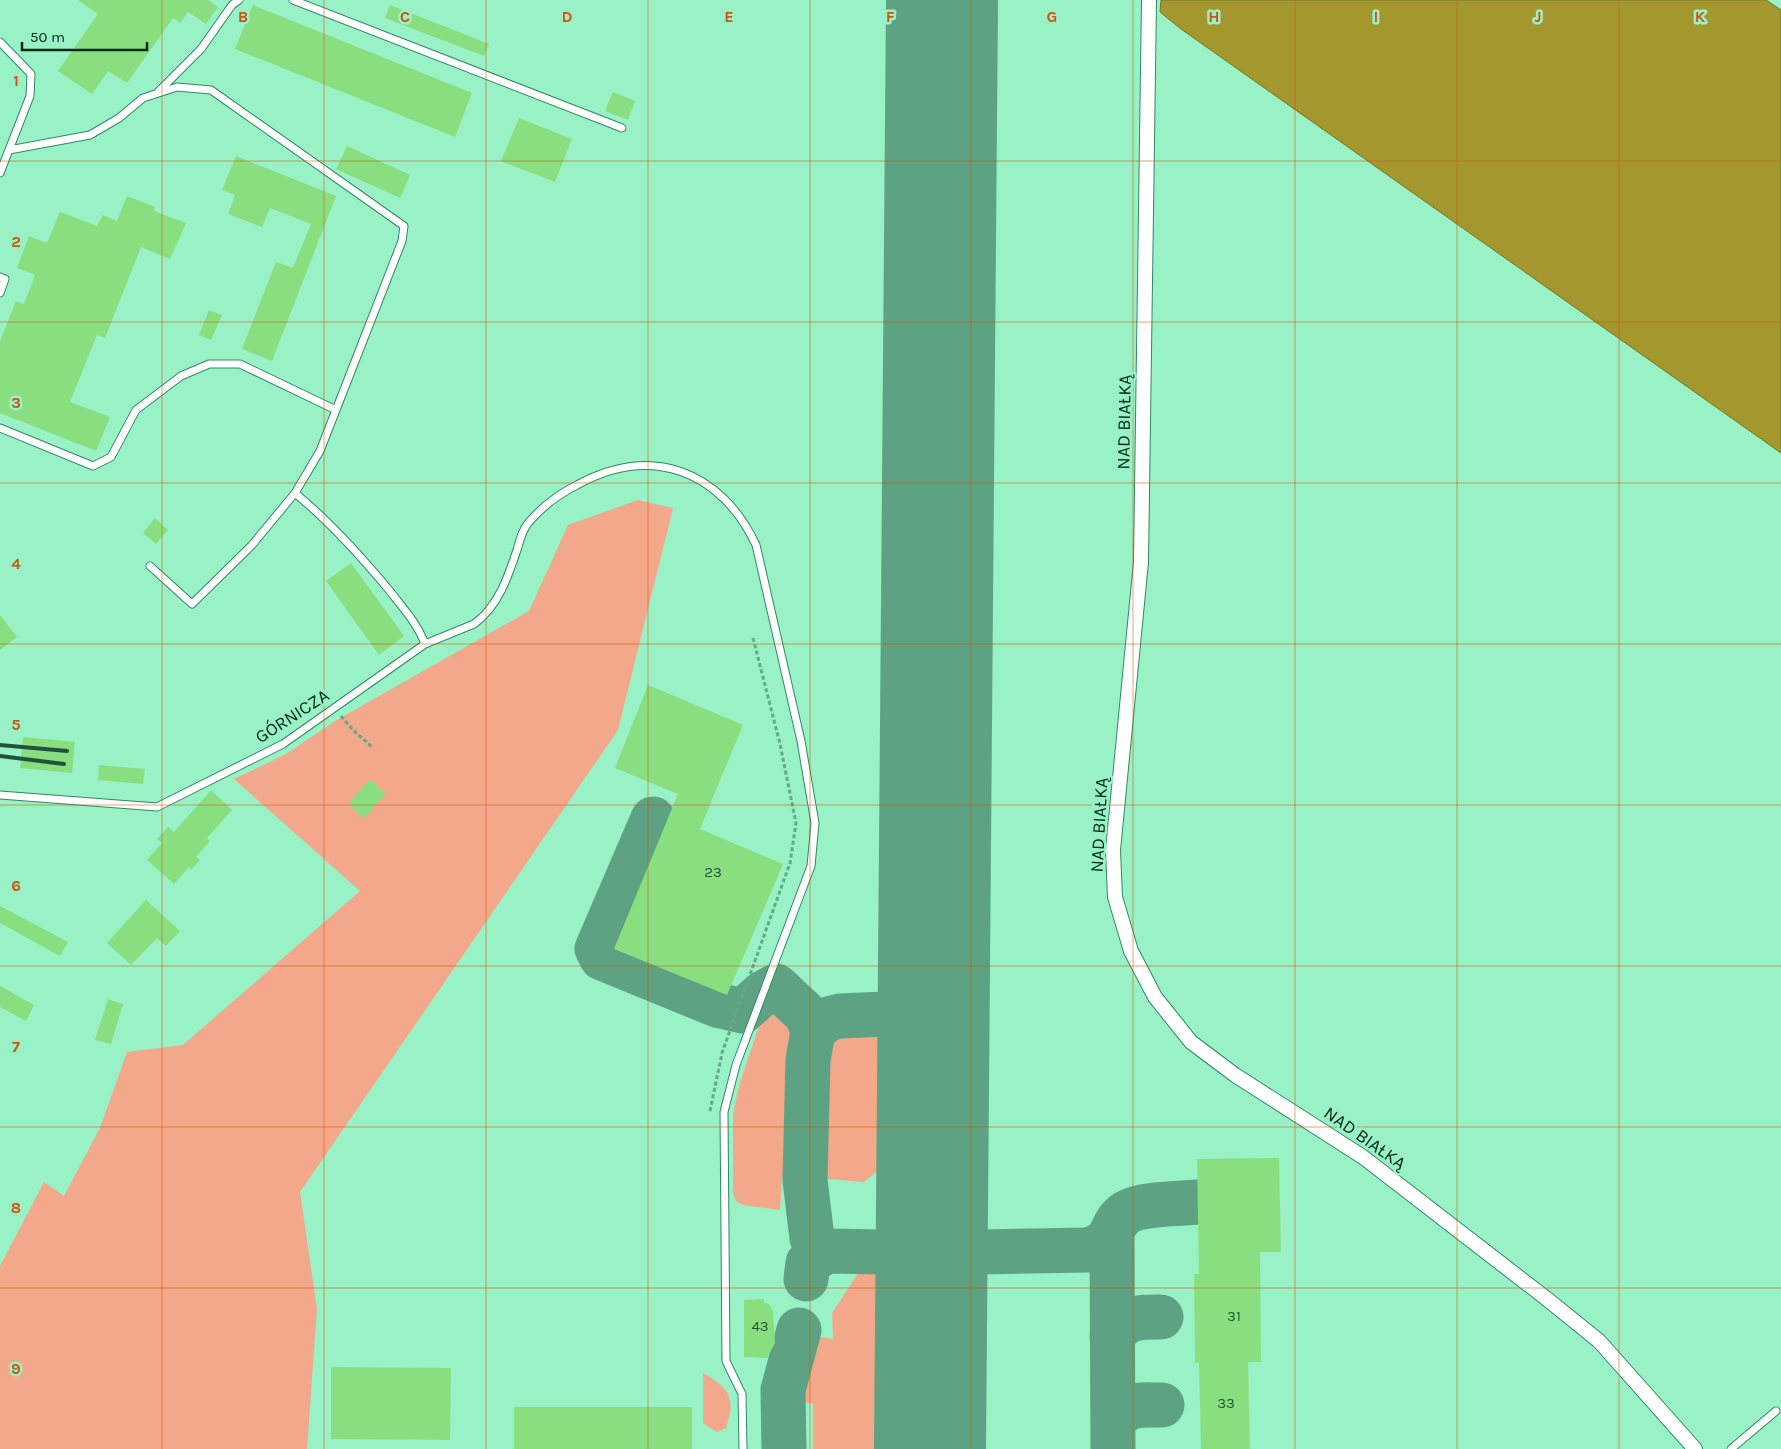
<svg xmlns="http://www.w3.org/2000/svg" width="1781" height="1449" font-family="Karla,sans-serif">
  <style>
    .green { fill: #f4a88b }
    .water { fill: #a4972e; stroke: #737628 }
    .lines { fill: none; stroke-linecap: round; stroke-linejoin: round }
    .taxiway { stroke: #5da282; stroke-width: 45 }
    .runway { stroke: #5da282; stroke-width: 112 }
    .building { fill: #89df80 }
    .lane-casing { stroke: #2f8a64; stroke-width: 9 }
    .street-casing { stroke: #2f8a64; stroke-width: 16 }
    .path { stroke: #63aa89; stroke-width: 3; stroke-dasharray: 4 2.5; stroke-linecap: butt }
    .lane { stroke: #fff; stroke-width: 7 }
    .street { stroke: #fff; stroke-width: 14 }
    .rail { stroke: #21523d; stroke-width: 4 }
    .grid { fill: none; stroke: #d1540d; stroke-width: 1; stroke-opacity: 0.55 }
    .labels { text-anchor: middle; stroke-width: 5; stroke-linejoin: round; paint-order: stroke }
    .number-label { font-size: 15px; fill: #235633 }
    .street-label { font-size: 18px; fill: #012819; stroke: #99f1c6 }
    .grid-label { font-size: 16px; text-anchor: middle; font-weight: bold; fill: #d1540d; stroke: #99f1c6; stroke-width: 5; stroke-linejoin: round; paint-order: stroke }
  </style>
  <rect width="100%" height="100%" fill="#99f1c6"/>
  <path class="green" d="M 638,500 L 673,508 L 618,730 L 300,1192 L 317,1309 L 307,1449 L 0,1449 L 0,1266 L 44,1182 L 64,1196 L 100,1128 L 127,1052 L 183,1045 L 360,891 L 234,779 L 286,754 L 335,721 L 529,611 L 568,525 Z
    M 768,1000 L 788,1007 L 798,1023 L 801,1054 L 799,1180 L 782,1177 L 780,1210 L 743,1205 L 737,1202 L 733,1194 L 733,1114 L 740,1082 Z
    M 882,1030 L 883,1166 L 864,1182 L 815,1178 L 819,1043 L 825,1034 Z
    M 872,1263 L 879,1269 L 881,1278 L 881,1449 L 813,1449 L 813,1403 L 801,1403 L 802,1374 L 820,1337 L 833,1339 L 832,1313 L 862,1267 Z
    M 703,1373 C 730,1389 736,1397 726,1428 L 717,1432 L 703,1423 Z"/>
  <path class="water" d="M 1161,0 L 1766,0 L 1781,10 L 1781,453 L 1181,29 L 1160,12 Z"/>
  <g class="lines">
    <path class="taxiway" d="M 653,819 L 597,949 L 602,958 L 717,1005 L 743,1011 L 763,993 L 776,986 L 807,1015 L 813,1031
      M 1112,1236 L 1113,1449
      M 831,1251 L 820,1248 L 812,1238 L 805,1180 L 808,1060 L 813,1031 L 828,1019 L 840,1016 L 932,1012
      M 806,1279 L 808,1263 L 823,1253 L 831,1251 L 931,1253 L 1087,1250 C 1119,1242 1106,1226 1127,1212 C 1143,1203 1179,1204 1198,1202
      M 1112,1336 C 1127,1316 1138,1317 1161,1317
      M 1113,1423 C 1127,1402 1138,1405 1162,1405
      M 784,1449 L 783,1390 L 799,1330"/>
    <path class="runway" d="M 930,1449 L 942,0"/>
  </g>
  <path class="building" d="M 78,0 L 208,0 L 218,7 L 206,24 L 188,12 L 180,23 L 173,18 L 127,83 L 108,71 L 92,94 L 58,71 L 98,14 Z
    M 253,5 L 472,93 L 455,137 L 235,49 Z
    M 390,5 L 489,44 L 484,56 L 385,18 Z
    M 613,92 L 635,101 L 628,120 L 605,111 Z
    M 519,118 L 572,139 L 555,182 L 501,161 Z
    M 347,146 L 410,175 L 400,198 L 336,169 Z
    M 236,156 L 336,196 L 272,361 L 242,349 L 276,262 L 293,268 L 311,224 L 270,208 L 262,227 L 228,214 L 235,195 L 222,190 Z
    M 127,196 L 155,207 L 154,211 L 186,223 L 170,259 L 141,247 L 105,338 L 97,335 L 70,402 L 110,417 L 96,451 L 0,413 L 0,341 L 16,301 L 24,304 L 35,275 L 17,268 L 29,236 L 47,243 L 60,212 L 97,226 L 103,215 L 117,221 Z
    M 209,310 L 222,315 L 211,340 L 199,335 Z
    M 155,518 L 168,530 L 156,544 L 143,533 Z
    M 351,563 L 404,636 L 379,655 L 326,581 Z
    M 0,615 L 17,637 L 0,650 Z
    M 648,685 L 743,725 L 700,829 L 783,864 L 727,995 L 614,949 L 678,794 L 615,768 Z
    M 23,737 L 75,742 L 72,773 L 20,768 Z
    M 99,765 L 145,769 L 143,784 L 98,780 Z
    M 370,779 L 386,794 L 364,818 L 348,804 Z
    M 211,790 L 232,810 L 207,838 L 210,841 L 196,857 L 200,860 L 191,870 L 189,867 L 174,884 L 147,860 L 162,843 L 157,839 L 168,827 L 174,832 Z
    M 146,900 L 180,931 L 166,946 L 157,938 L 131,965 L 107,943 Z
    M 0,906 L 68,942 L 60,956 L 0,923 Z
    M 0,986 L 34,1005 L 26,1021 L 0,1007 Z
    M 108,999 L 123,1004 L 111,1044 L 95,1040 Z
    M 1279,1158 L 1281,1252 L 1260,1252 L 1261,1362 L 1248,1362 L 1250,1449 L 1201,1449 L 1199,1363 L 1195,1363 L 1194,1274 L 1199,1274 L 1197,1159 Z
    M 764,1299 L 764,1303 L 769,1304 L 773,1311 L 775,1343 L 767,1358 L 744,1357 L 744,1300 Z
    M 331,1367 L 451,1368 L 450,1440 L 331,1439 Z
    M 514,1407 L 692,1407 L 692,1449 L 514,1449 Z"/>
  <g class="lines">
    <defs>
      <path id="lane" d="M 293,0 L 622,128
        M 0,42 L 31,74 L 30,96 L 0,173
        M 158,92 L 201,49 L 232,5 L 239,0
        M 9,150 L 90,135 L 119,118 L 143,98 L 177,87 L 211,90 L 404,226 L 402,241 L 320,451 L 295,493 L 252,545 L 192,604 L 150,566
        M 0,277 L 5,279 L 0,293
        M 0,428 L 93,466 L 111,457 L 136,410 L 181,376 L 209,364 L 240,364 L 336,410
        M 295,493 C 330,522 360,555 389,590 C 403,608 417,623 425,644
        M 0,795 L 157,807 L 283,744 L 425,644 L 474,624 C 498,607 508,577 517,550 C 520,540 522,530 529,522 C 542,507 559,494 577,485 C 650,444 721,470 756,545 L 801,741 L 815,823 L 811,866 L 736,1065 L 724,1112 L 726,1361 L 742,1394 L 743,1449
        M 1731,1449 L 1776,1411"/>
      <path id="street" d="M 1149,0 L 1141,562 L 1113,850 L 1115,897 L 1131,951 L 1155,997 L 1191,1042 L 1235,1075 L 1363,1157 L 1547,1299 L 1599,1341 L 1695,1449"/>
    </defs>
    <use href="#lane" class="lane-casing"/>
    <use href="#street" class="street-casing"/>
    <path class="path" d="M 341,716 L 353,730 L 372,747
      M 710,1111 L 722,1053 L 790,863 L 796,823 L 780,744 L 753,638"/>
    <use href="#lane" class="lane"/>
    <use href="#street" class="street"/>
    <path class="rail" d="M 0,745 L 67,751
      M 0,756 L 64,764"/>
  </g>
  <path class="grid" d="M 162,0 L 162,1449M 324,0 L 324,1449M 486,0 L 486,1449M 648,0 L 648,1449M 810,0 L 810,1449M 971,0 L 971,1449M 1133,0 L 1133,1449M 1295,0 L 1295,1449M 1457,0 L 1457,1449M 1619,0 L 1619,1449M 0,161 L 1781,161M 0,322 L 1781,322M 0,483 L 1781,483M 0,644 L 1781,644M 0,805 L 1781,805M 0,966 L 1781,966M 0,1127 L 1781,1127M 0,1288 L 1781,1288"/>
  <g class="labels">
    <g class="number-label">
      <text x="713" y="877">23</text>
      <text x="1234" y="1321">31</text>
      <text x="760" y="1331">43</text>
      <text x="1226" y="1408">33</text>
    </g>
    <g class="street-label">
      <text transform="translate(1124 422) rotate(-89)" y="6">NAD BIAŁKĄ</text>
      <text transform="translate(292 716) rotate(-33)" y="6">GÓRNICZA</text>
      <text transform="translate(1099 825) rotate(-87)" y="6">NAD BIAŁKĄ</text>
      <text transform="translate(1365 1138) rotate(35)" y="6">NAD BIAŁKĄ</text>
    </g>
  </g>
  <g class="grid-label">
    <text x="243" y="22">B</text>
    <text x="405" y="22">C</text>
    <text x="567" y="22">D</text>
    <text x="729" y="22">E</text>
    <text x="890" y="22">F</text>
    <text x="1052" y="22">G</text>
    <text x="1214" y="22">H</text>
    <text x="1376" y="22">I</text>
    <text x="1538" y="22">J</text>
    <text x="1700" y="22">K</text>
    <text x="16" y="86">1</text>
    <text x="16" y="247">2</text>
    <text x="16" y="408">3</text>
    <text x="16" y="569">4</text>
    <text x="16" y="730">5</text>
    <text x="16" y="891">6</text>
    <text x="16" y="1052">7</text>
    <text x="16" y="1213">8</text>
    <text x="16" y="1374">9</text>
  </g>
  <path d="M22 42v8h125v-8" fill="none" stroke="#012819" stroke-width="2.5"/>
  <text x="30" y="42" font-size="15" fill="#012819" stroke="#99f1c6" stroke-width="4" paint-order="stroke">50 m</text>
</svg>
